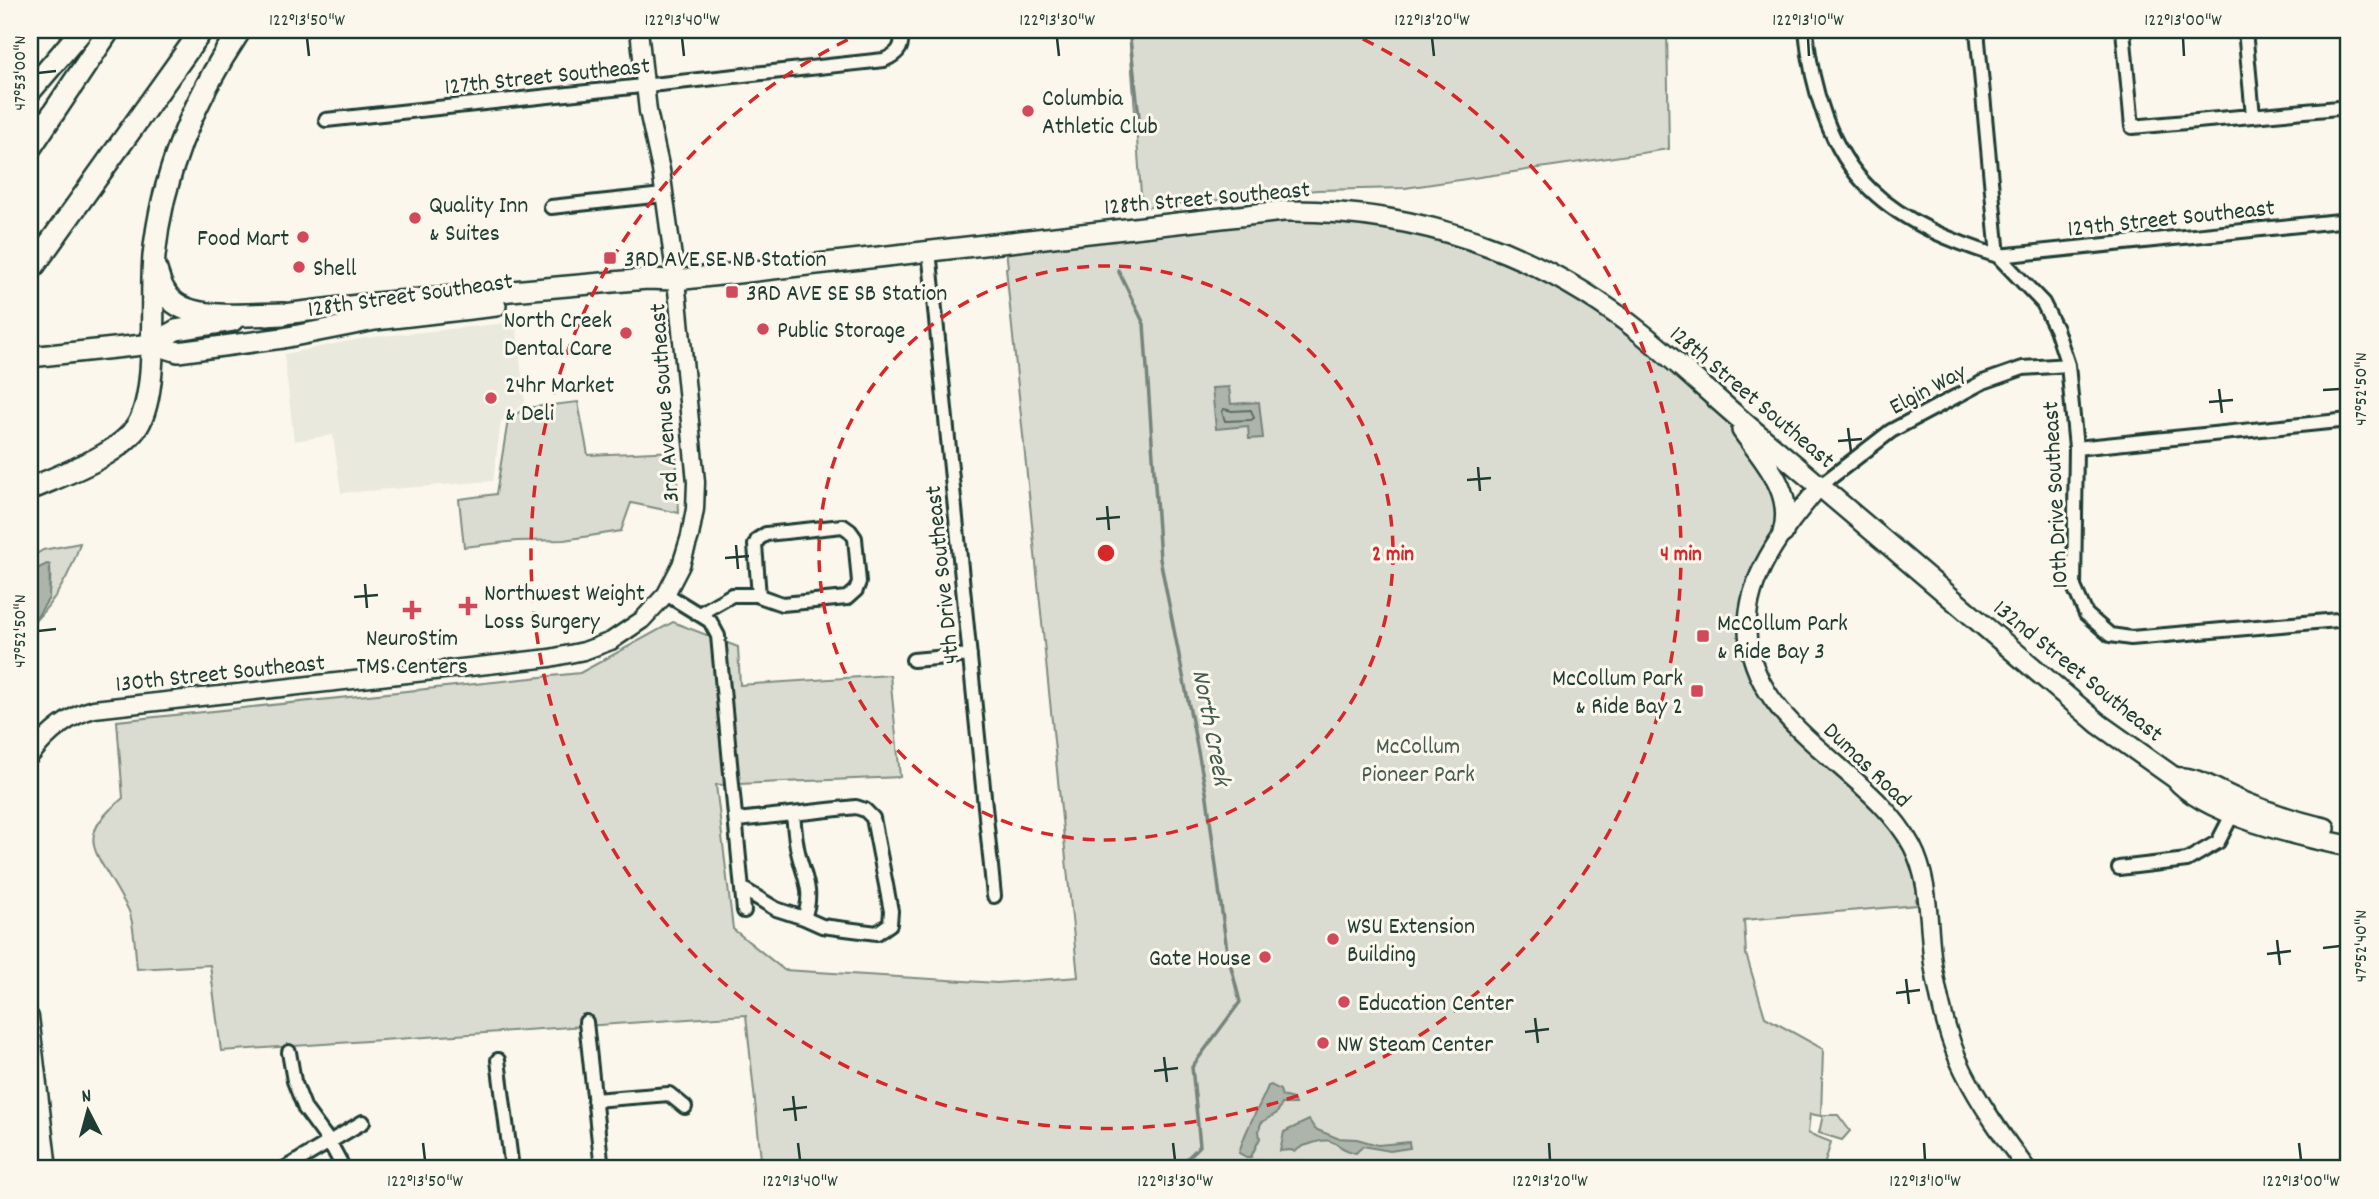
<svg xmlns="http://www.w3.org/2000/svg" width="2379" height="1199" font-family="Dekko,sans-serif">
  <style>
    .built { fill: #eae9de }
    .green { fill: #dbdcd1; stroke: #7d8c82; stroke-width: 2 }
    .water { fill: #adb4aa; stroke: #74847b; stroke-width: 2 }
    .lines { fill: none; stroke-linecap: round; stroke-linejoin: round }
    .shore { stroke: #586d63; stroke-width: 2 }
    .stream { stroke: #74847b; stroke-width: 3.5 }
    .street-casing { stroke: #1f3d34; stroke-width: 18 }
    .secondary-casing { stroke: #1f3d34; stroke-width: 21 }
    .primary-casing { stroke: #1f3d34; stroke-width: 24 }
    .highway-casing { stroke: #1f3d34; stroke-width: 26 }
    .street { stroke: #fbf7ec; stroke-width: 12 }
    .secondary { stroke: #fbf7ec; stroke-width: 16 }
    .primary { stroke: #fbf7ec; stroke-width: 19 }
    .highway { stroke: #fbf7ec; stroke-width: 21 }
    .ticks { fill: none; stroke: #1f3d34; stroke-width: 2.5 }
    .ring { fill: none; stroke: #d62828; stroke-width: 3.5; stroke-dasharray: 12 9 }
    .poi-dot { fill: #d1495b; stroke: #fbf7ec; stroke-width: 2.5 }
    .labels { text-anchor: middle; stroke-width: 6; stroke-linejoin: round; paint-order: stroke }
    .street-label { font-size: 24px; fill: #1f3d34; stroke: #fbf7ec }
    .poi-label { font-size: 24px; fill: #1f3d34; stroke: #fbf7ec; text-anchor: start }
    .park-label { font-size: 24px; fill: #455d53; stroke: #fbf7ec }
    .water-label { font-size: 26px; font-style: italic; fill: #425b52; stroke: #fbf7ec }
    .centre { fill: #d62828; stroke: #fbf7ec; stroke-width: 3.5 }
    .ring-label { font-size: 21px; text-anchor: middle; font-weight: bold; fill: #d62828; stroke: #fbf7ec; stroke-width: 6; stroke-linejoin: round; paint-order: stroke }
    .neatline { fill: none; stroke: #1f3d34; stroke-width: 2.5 }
    .ticks-label { font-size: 18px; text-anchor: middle; fill: #1f3d34 }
  </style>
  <rect width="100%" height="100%" fill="#fbf7ec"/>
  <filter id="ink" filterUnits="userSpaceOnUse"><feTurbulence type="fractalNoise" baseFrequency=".0143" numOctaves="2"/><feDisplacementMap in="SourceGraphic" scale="14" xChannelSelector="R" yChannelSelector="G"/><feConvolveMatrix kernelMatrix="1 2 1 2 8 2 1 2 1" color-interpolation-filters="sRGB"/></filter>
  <g filter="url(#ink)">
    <path class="built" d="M 516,322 L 525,403 L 501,422 L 493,481 L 341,493 L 333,435 L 294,441 L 284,354 L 365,338 Z"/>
    <path class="green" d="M 1129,30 L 1667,30 L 1669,149 L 1405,188 L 1317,190 L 1142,208 Z
      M 1348,213 L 1546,270 L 1759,436 L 1783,517 L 1765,560 L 1748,639 L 1778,706 L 1895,819 L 1927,898 L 1916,899 L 1917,905 L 1744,920 L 1746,954 L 1765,1017 L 1823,1049 L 1821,1116 L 1810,1114 L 1808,1133 L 1831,1142 L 1823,1169 L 762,1169 L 746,1015 L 221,1051 L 210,965 L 137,969 C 135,951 135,931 130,914 C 128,907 123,901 120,895 C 95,849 74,838 123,798 L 117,721 L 580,673 L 673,622 L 738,647 L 740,685 L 890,675 L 900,777 L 716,785 L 733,929 L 784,970 L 997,983 L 1078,977 L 1006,268 L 1008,267 L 1005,242 Z
      M 578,402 L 588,455 L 676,451 L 679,513 L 631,503 L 621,531 L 564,540 L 517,541 L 464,547 L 459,499 L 496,494 L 508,420 L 525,408 Z
      M 80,543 C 71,574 55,601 32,624 C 48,599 52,595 50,565 L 32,571 L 30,575 L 30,558 L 43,550 Z
      M 1823,1115 L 1838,1115 L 1850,1131 L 1842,1140 L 1819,1133 Z"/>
    <path class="water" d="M 1229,387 L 1231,404 L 1259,402 L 1263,438 L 1249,439 L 1248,426 L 1216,429 L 1212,388 Z
      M 47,564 L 50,565 L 49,598 L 30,628 L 30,575 L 32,571 Z
      M 1271,1085 L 1280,1090 L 1282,1096 L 1293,1099 L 1295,1104 L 1282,1104 L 1277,1113 L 1261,1123 L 1259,1131 L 1260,1138 L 1251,1157 L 1246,1157 L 1239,1153 C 1245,1128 1259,1109 1268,1086 Z
      M 1309,1120 L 1315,1129 L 1337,1138 L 1357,1139 L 1378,1145 L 1409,1142 L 1410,1148 L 1390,1151 L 1363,1146 L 1356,1153 C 1332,1148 1338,1134 1310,1144 C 1303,1146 1300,1147 1295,1152 L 1291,1150 L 1280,1151 L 1284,1132 Z"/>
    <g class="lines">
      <path class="shore" d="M 1224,409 L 1232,411 L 1251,410 L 1254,418 L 1251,420 L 1225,421 L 1222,412 Z"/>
      <path class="stream" d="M 1129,30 L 1139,117
        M 1118,270 L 1144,324 L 1160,559 L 1207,797 L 1227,951 L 1240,1002 L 1192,1067 L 1200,1146 L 1176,1169"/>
      <defs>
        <path id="street" d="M 1806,30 C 1811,86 1829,150 1871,190 C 1905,223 1954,242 1998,256 L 2349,220
          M 1977,30 L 1998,256 L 2043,303 L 2056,329 L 2068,365 L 2076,448 L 2074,587 L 2086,614 L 2110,635 L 2131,638 L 2349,619
          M 2123,30 L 2132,127 L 2349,107
          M 2245,30 L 2253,116
          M 326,120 L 884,60 C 900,53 903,47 901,30
          M 551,207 L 663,195
          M 929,250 L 994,896
          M 2076,448 L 2349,420
          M 1821,485 L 1891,431 L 1983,382 L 2023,368 L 2068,365
          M 666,594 L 710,621 L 718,636 L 744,911
          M 699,614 L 732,595 L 755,595 L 759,596 L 782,604 L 847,598 L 856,590 L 859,582 L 855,538 L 850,531 L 843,526 L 766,534 L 758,539 L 755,545 L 759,596
          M 913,660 L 970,655
          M 793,814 C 794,825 795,836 797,847 C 802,875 815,888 804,918
          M 737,820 L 856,807 L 865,810 L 873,818 L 891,911 L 890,924 L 877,933 L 822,926 L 804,918 L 776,909 L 743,889
          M 2119,868 L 2187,860 L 2218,842 L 2233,813
          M 586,1022 L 602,1169
          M 289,1052 L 294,1081 L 305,1109 L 330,1143 L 344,1169
          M 498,1060 L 512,1169
          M 594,1100 L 669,1094 L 685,1107
          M 284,1169 L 363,1122"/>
        <path id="secondary" d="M 1821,485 C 1785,528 1742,578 1748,638 C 1758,731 1871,769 1912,846 C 1932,884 1927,929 1934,970 C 1940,1004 1948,1041 1964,1072 C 1981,1106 2004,1138 2027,1169
          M 30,756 C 47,734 67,716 94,709 L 550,658 L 584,651 L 611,641 L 642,620 L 666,594 L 681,565 L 690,536 L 695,509 L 696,482 L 676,280 L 661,170 L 648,111 L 639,30
          M 30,1017 L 48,1169"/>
        <path id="primary" d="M 267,316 L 375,303 L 647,279 L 676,280 L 1283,211 C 1417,209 1540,251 1645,336 C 1684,368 1721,404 1760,436 C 1874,531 1986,628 2099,724 L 2175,778 C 2203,814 2303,837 2349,846
          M 152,344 L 176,330 L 233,321
          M 30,357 L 152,344 L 178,352 L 283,338 L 375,320 L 496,306
          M 1742,430 C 1764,461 1795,492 1783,533
          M 2175,778 C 2198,776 2219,793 2241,801 C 2268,812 2296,822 2325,828"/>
        <path id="highway" d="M 30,91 L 82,30
          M 30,148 L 109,30
          M 156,270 C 160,283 164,295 175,303 C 199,321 254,314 283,314
          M 30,271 L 202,30
          M 30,489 C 63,474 119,456 138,425 C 159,390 150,301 154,256 C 162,173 194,99 240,30"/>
      </defs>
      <use href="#street" class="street-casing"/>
      <use href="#secondary" class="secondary-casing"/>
      <use href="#primary" class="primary-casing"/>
      <use href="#highway" class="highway-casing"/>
      <use href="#street" class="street"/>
      <use href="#secondary" class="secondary"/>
      <use href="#primary" class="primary"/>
      <use href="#highway" class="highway"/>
    </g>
  </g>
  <path class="ticks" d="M 307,38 L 309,56M 682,38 L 684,56M 1057,38 L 1059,56M 1432,38 L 1434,56M 1808,38 L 1809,56M 2183,38 L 2184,56M 38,73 L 56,71M 2219,389 L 2222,413M 2323,390 L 2340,389M 2209,402 L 2233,400M 1848,428 L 1851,452M 1838,441 L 1862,439M 1478,467 L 1480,491M 1467,480 L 1491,478M 1107,506 L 1109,530M 1096,519 L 1120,517M 736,545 L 738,569M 725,558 L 749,556M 365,584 L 367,608M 354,597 L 378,595M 38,631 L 56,629M 2277,940 L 2280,965M 2323,948 L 2340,946M 2267,954 L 2291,951M 1906,979 L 1909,1004M 1896,993 L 1920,990M 1535,1018 L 1538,1043M 1525,1032 L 1549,1029M 1164,1057 L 1167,1082M 1154,1071 L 1178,1068M 793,1096 L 796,1121M 783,1110 L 807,1107M 423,1143 L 425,1160M 798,1143 L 800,1160M 1173,1143 L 1175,1160M 1549,1143 L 1550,1160M 1924,1143 L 1925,1160M 2299,1143 L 2301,1160"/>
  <g class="ring">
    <circle cx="1106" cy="553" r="287"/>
    <path d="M1344 30A575 575 0 1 1 868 30"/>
  </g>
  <g class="poi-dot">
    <circle cx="1028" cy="111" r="7"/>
    <circle cx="415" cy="218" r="7"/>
    <circle cx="303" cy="237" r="7"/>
    <rect x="603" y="251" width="14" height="14" rx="3.5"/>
    <circle cx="299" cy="267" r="7"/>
    <rect x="725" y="285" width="14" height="14" rx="3.5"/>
    <circle cx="763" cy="329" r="7"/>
    <circle cx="626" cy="333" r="7"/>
    <circle cx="491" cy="398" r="7"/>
    <path d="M464.5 595.5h7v7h7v7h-7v7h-7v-7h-7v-7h7z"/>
    <path d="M408.5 599.5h7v7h7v7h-7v7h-7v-7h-7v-7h7z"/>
    <rect x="1696" y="629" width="14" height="14" rx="3.5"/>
    <rect x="1690" y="684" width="14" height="14" rx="3.5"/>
    <circle cx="1333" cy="939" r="7"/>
    <circle cx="1265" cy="957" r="7"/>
    <circle cx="1344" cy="1002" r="7"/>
    <circle cx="1323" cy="1043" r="7"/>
  </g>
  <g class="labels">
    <g class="street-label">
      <text transform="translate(547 75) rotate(-6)" y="8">127th Street Southeast</text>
      <text transform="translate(1207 197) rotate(-5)" y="8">128th Street Southeast</text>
      <text transform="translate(2171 217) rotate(-6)" y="8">129th Street Southeast</text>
      <text transform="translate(410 294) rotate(-8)" y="8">128th Street Southeast</text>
      <text transform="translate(1927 388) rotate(-28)" y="8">Elgin Way</text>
      <text transform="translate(1753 396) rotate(40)" y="8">128th Street Southeast</text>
      <text transform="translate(663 403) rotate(-94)" y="8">3rd Avenue Southeast</text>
      <text transform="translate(2054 495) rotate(-93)" y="8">10th Drive Southeast</text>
      <text transform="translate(941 575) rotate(-96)" y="8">4th Drive Southeast</text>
      <text transform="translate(2079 670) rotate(39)" y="8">132nd Street Southeast</text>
      <text transform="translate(220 672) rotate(-6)" y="8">130th Street Southeast</text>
      <text transform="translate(1868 764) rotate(44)" y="8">Dumas Road</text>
    </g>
    <g class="poi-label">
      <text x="1042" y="105">Columbia<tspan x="1042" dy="28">Athletic Club</tspan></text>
      <text x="429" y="212">Quality Inn<tspan x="429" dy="28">&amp; Suites</tspan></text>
      <text x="289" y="245" text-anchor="end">Food Mart</text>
      <text x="624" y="266">3RD AVE SE NB Station</text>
      <text x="313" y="275">Shell</text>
      <text x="746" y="300">3RD AVE SE SB Station</text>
      <text x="612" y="327" text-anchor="end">North Creek<tspan x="612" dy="28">Dental Care</tspan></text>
      <text x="777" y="337">Public Storage</text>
      <text x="505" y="392">24hr Market<tspan x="505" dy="28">&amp; Deli</tspan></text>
      <text x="484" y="600">Northwest Weight<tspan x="484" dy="28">Loss Surgery</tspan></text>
      <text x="1717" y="630">McCollum Park<tspan x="1717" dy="28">&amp; Ride Bay 3</tspan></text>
      <text x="412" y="645" text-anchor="middle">NeuroStim<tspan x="412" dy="28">TMS Centers</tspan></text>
      <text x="1683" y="685" text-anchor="end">McCollum Park<tspan x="1683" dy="28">&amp; Ride Bay 2</tspan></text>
      <text x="1347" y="933">WSU Extension<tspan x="1347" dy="28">Building</tspan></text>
      <text x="1251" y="965" text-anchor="end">Gate House</text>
      <text x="1358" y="1010">Education Center</text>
      <text x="1337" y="1051">NW Steam Center</text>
    </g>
    <g class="park-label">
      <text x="1418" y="753">McCollum<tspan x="1418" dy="28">Pioneer Park</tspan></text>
    </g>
    <g class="water-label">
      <text transform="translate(1213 727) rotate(79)" y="9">North Creek</text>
    </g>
  </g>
  <circle cx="1106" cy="553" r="10" class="centre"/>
  <g class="ring-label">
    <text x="1393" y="560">2 min</text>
    <text x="1681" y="560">4 min</text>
  </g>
  <rect width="2379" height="1199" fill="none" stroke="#fbf7ec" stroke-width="77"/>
  <g transform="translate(88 1111) rotate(354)" stroke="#fbf7ec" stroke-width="5" paint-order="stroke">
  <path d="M0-5L12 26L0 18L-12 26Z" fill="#1f3d34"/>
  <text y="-10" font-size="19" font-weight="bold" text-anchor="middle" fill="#1f3d34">N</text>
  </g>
  <rect x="38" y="38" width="2302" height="1122" class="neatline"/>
  <g class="ticks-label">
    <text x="307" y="25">122°13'50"W</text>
    <text x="682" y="25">122°13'40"W</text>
    <text x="1057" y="25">122°13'30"W</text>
    <text x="1432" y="25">122°13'20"W</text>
    <text x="1808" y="25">122°13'10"W</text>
    <text x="2183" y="25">122°13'00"W</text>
    <text transform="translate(19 73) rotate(-90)" y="6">47°53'00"N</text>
    <text transform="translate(2360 389) rotate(-90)" y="6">47°52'50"N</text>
    <text transform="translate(19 631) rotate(-90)" y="6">47°52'50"N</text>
    <text transform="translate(2360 946) rotate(-90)" y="6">47°52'40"N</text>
    <text x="425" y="1186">122°13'50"W</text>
    <text x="800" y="1186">122°13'40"W</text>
    <text x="1175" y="1186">122°13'30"W</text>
    <text x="1550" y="1186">122°13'20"W</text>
    <text x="1925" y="1186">122°13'10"W</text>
    <text x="2301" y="1186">122°13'00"W</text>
  </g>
</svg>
